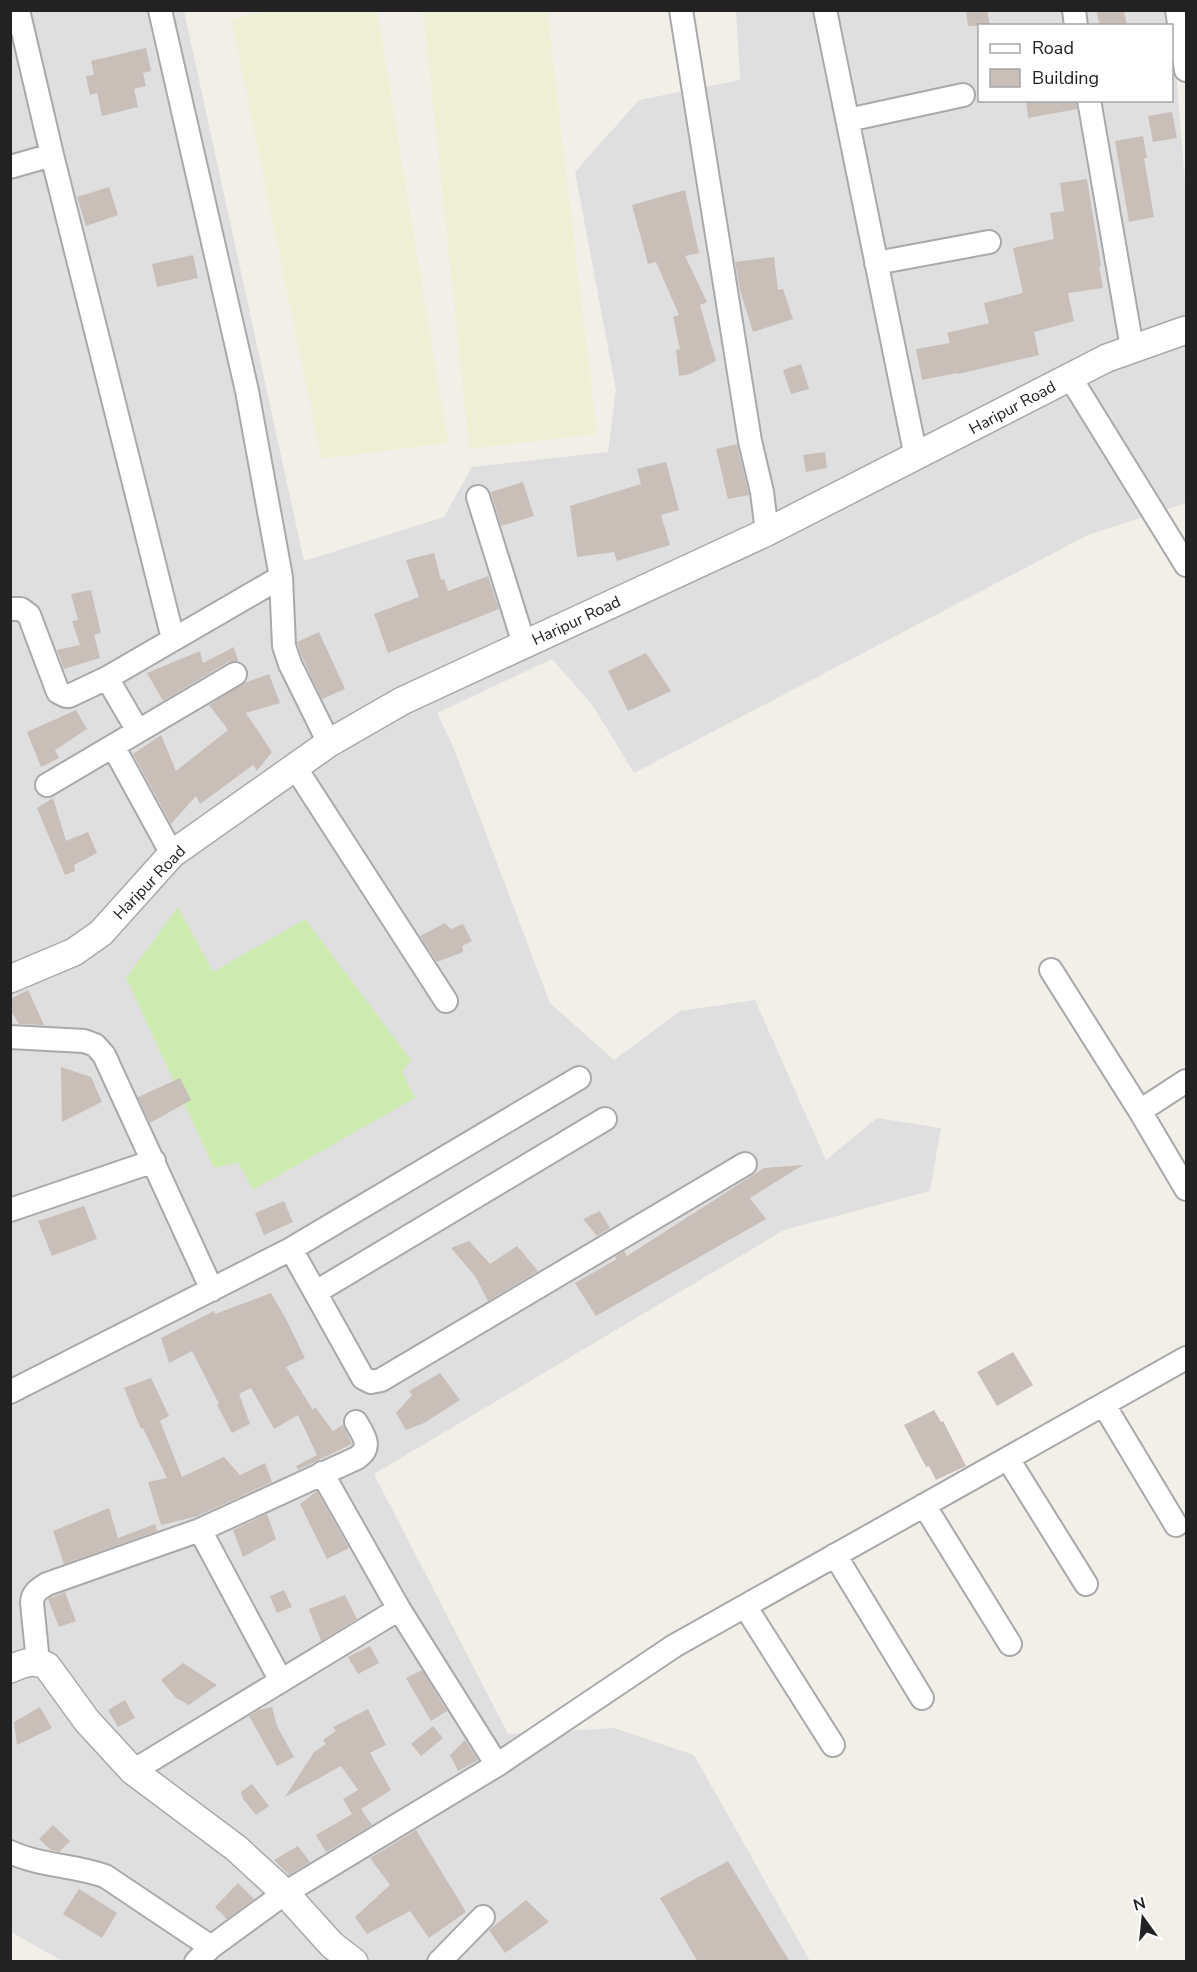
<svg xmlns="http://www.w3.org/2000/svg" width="1197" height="1972" font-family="'Nunito Sans',sans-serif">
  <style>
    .residential { fill: #e0dfdf; fill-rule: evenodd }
    .farmland { fill: #eef0d5 }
    .grass { fill: #cdebb0 }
    .building { fill: #c7bfb8 }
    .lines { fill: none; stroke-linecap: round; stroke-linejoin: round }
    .minor-casing { stroke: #a9a9a9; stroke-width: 26 }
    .tertiary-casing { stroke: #a9a9a9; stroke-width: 30 }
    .minor { stroke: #fff; stroke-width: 22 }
    .tertiary { stroke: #fff; stroke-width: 27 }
    .labels { text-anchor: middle; stroke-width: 4.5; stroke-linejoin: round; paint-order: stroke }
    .street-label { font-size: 16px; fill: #222; stroke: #fff }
  </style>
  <rect width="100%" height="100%" fill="#f2efe9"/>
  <path class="residential" d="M 11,11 L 184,11 L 304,561 L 444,517 L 472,467 L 608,452 L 616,390 L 575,172 L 639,100 L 740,80 L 736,11 L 1171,11 L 1186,193 L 1186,503 L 1088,535 L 634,773 L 593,706 L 552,659 L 437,713 L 452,744 L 550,1003 L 614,1060 L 680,1011 L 755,1000 L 826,1160 L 877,1118 L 941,1128 L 930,1191 L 784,1230 L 374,1474 L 508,1734 L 614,1728 L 694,1755 L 810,1961 L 64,1962 L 11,1932 ZM 980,26 L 1172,26 L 1172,100 L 980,100 Z"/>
  <path class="farmland" d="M 271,11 L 377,11 L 448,443 L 321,459 L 231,19 Z
    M 423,11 L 547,11 L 597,434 L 469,449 Z"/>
  <path class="grass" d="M 178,907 L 213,972 L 305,919 L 411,1060 L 402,1071 L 415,1098 L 253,1190 L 238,1162 L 214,1168 L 126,978 Z"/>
  <path class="building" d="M 966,10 L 987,10 L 990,26 L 968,26 Z
    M 1096,10 L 1124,10 L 1127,26 L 1100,26 Z
    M 146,48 L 151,71 L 143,73 L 146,86 L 134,89 L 138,107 L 102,116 L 97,93 L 90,95 L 86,76 L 94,75 L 91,61 Z
    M 1026,100 L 1076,100 L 1077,109 L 1028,118 Z
    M 1172,112 L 1177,138 L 1153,142 L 1148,116 Z
    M 1143,136 L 1147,158 L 1144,158 L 1154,217 L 1129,222 L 1115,141 Z
    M 1087,179 L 1101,266 L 1099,266 L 1103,288 L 1068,293 L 1074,321 L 1034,332 L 1039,355 L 958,374 L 957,373 L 922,380 L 916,349 L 950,343 L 947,333 L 989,323 L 984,303 L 1023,293 L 1013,248 L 1054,239 L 1050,213 L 1064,211 L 1060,183 Z
    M 109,187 L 118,215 L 86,226 L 77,197 Z
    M 685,190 L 699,253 L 685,256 L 707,302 L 700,305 L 716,361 L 690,374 L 679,376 L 676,350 L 680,349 L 673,317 L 679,315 L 656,262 L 648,264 L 632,205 Z
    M 193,255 L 198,278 L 157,287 L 152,264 Z
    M 774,257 L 778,290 L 783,289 L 793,319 L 753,332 L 740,290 L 735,262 Z
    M 801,364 L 809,389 L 791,394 L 783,370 Z
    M 737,444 L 749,495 L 728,499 L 716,449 Z
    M 825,452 L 827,468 L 806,472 L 803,455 Z
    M 666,462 L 679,510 L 661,515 L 670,545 L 617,561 L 614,552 L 577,557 L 570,506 L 641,484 L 637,469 Z
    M 523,482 L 534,516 L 501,526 L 491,492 Z
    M 434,553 L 441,580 L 444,579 L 448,591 L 488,576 L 499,609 L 388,653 L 374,614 L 419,597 L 406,560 Z
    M 91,590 L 101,633 L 94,635 L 100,658 L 64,669 L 57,650 L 80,645 L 72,621 L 78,620 L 71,594 Z
    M 319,632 L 345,689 L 322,699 L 302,657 L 297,642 Z
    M 234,647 L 238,661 L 228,662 L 163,701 L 147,673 L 200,651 L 203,663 Z
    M 646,653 L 671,691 L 628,711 L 608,671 Z
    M 269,674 L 280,703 L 246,713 L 272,752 L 257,771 L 253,765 L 200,804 L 196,796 L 171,824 L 133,754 L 161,735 L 176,771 L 228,730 L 209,705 L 244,683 Z
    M 76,710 L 87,729 L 55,750 L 59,758 L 41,767 L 27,732 Z
    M 53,798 L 66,841 L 88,832 L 97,853 L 74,865 L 75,871 L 65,875 L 37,808 Z
    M 445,923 L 451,929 L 463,924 L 472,941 L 462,946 L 463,952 L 437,962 L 420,936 Z
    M 28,990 L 44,1025 L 19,1024 L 10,1009 L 10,999 Z
    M 61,1067 L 91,1077 L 102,1102 L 62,1122 Z
    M 180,1078 L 191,1100 L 150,1123 L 138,1097 Z
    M 803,1165 L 750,1198 L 766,1219 L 596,1316 L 575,1283 L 617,1259 L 615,1257 L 624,1251 L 627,1256 L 764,1168 Z
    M 284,1201 L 293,1222 L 264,1235 L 255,1213 Z
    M 84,1206 L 97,1239 L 52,1256 L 38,1221 Z
    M 600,1211 L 610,1228 L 597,1236 L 583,1219 Z
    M 469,1241 L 490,1264 L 517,1246 L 538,1271 L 488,1301 L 475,1276 L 451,1248 Z
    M 271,1293 L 286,1319 L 305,1358 L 286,1367 L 313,1410 L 315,1407 L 333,1431 L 343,1425 L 352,1444 L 298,1470 L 296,1466 L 317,1455 L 298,1415 L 274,1429 L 251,1388 L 239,1394 L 250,1424 L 232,1433 L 217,1405 L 219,1404 L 192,1351 L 169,1363 L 161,1338 L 214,1311 L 215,1314 Z
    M 1013,1352 L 1033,1385 L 997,1406 L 977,1372 Z
    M 440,1373 L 460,1400 L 424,1423 L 406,1430 L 396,1413 L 412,1395 L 409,1391 Z
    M 151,1378 L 169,1416 L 160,1421 L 182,1477 L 224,1457 L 240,1475 L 265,1463 L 272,1482 L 198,1516 L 161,1525 L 148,1482 L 167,1478 L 143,1428 L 141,1429 L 124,1388 Z
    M 934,1410 L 941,1422 L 943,1421 L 966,1466 L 936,1480 L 929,1466 L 926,1467 L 904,1425 Z
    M 317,1491 L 349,1548 L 327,1559 L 300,1504 Z
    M 109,1508 L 118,1538 L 155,1524 L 157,1531 L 64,1564 L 53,1531 Z
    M 267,1514 L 276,1539 L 243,1557 L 233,1530 Z
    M 284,1590 L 292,1607 L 277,1613 L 270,1596 Z
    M 65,1592 L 76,1621 L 59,1627 L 48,1599 Z
    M 345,1595 L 357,1619 L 321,1641 L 309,1609 Z
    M 370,1646 L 379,1663 L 358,1674 L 348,1657 Z
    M 183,1663 L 217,1685 L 189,1705 L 176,1698 L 161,1680 Z
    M 422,1670 L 447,1711 L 431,1721 L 406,1678 Z
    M 125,1700 L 135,1718 L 118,1727 L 108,1710 Z
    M 40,1707 L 52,1728 L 17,1745 L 14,1722 Z
    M 272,1707 L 277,1726 L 294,1757 L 277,1766 L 249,1716 L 259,1710 Z
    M 368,1709 L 386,1745 L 370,1753 L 391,1790 L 361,1809 L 372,1825 L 326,1852 L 316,1835 L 352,1814 L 343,1799 L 358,1790 L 341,1766 L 285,1797 L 314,1752 L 326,1744 L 323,1740 L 336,1731 L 333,1727 Z
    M 433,1726 L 443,1738 L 421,1756 L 411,1744 Z
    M 465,1740 L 478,1760 L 458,1771 L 450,1755 Z
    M 252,1784 L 269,1806 L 256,1815 L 243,1799 L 241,1792 Z
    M 53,1825 L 70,1841 L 59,1852 L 51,1850 L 39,1839 Z
    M 416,1830 L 466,1912 L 429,1938 L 410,1911 L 367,1934 L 355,1917 L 390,1885 L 370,1858 Z
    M 298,1846 L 310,1862 L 289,1875 L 274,1860 Z
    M 728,1861 L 790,1962 L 698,1962 L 660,1898 Z
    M 238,1883 L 254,1899 L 227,1919 L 215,1907 Z
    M 79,1889 L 117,1913 L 102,1938 L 63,1914 Z
    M 526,1900 L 549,1922 L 505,1953 L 489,1930 Z"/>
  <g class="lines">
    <defs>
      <path id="minor" d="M 18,10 L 52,155 L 173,639
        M 160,10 L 247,391 L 281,577 L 284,646 L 290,664 L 329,743
        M 681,10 L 750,441 L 762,492 L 767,532
        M 825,10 L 916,457
        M 1074,10 L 1076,26
        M 1177,10 L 1186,70
        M 1089,100 L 1132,348
        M 848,120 L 963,95
        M 10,167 L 52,155
        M 876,263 L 989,242
        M 1070,377 L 1186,565
        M 478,497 L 524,644
        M 10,609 L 21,609 L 29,615 L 58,692 L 66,696 L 69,696 L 107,678 L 281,577
        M 107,678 L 138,731
        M 113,746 L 172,854
        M 295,767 L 446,1001
        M 47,785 L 235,674
        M 1051,970 L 1140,1111 L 1186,1189
        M 10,1037 L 84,1041 L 95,1045 L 104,1055 L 212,1290
        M 1140,1111 L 1186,1081
        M 10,1210 L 154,1161
        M 291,1249 L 363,1378 L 371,1382 L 381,1380 L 745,1164
        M 316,1292 L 605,1119
        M 10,1392 L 291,1249 L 579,1078
        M 1104,1405 L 1176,1525
        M 1008,1459 L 1086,1584
        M 322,1473 L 399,1609 L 497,1765
        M 924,1505 L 1010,1644
        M 200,1530 L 281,1681
        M 835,1555 L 922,1698
        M 745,1606 L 833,1745
        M 38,1662 L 32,1603 C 32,1593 39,1589 47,1584 L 200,1530 L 357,1458 C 373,1447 364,1436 356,1422
        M 133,1771 L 399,1609
        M 10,1852 C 40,1866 74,1865 105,1876 L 211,1947
        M 196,1962 L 211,1947 L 285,1893 L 497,1765 L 674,1646 L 1186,1358
        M 439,1962 L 483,1917"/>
      <path id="tertiary" d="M 10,979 L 74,952 L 101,933 L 172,854 L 329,743 L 402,701 L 767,532 L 1107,358 L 1186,330
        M 10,1669 C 24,1663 33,1659 47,1666 L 87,1721 L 133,1771 L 236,1848 L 285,1893 L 332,1945 L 354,1962"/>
    </defs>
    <use href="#minor" class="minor-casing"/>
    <use href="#tertiary" class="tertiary-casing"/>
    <use href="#minor" class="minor"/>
    <use href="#tertiary" class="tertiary"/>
  </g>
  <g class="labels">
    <g class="street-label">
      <text transform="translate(1012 407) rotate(-28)" y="6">Haripur Road</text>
      <text transform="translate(576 620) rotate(-25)" y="6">Haripur Road</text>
      <text transform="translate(149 882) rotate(-46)" y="6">Haripur Road</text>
    </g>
  </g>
  <rect width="1197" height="1972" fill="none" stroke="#222222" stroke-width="24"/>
  <rect x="978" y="24" width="195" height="78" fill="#ffffff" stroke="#a7a7a7" stroke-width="1.5"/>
  <rect x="990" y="44" width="30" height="9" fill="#ffffff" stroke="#a7a7a7" stroke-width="1.5"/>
  <text x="1032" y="54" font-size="18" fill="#222222">Road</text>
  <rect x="990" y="69" width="30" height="18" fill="#c7bfb8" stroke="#a7a7a7" stroke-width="1.5"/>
  <text x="1032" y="84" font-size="18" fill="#222222">Building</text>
  <g transform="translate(1143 1918) rotate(345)" stroke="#ffffff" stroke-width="4.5" paint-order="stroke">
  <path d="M0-4.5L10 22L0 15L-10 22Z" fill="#222222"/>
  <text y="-9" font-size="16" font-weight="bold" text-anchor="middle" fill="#222222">N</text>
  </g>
</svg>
